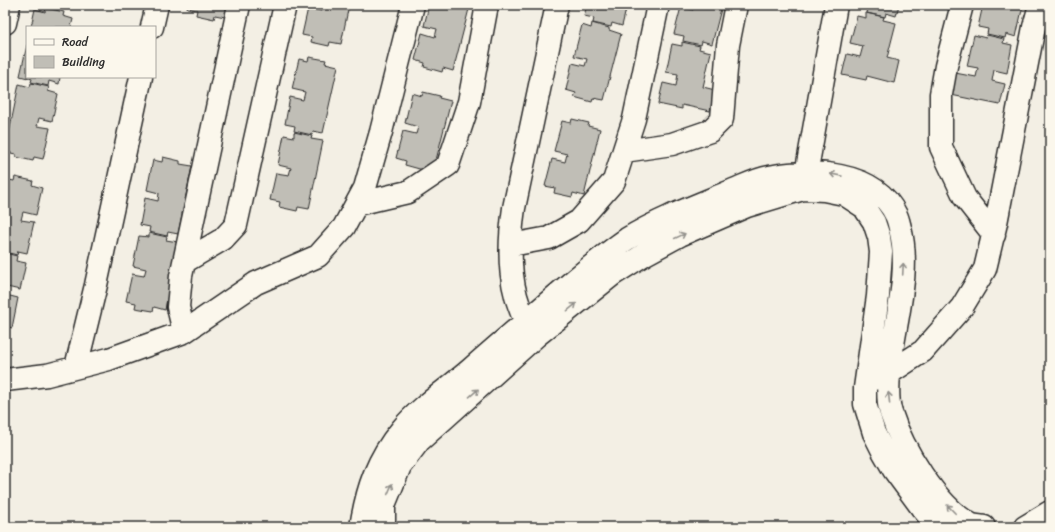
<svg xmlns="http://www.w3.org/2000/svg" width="1055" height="532" font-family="Sriracha,sans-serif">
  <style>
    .building { fill: #c0beb6; stroke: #2b2b2b }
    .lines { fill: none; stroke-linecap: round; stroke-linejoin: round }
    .minor-casing { stroke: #2b2b2b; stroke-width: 25 }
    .minor { stroke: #fbf7ec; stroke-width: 22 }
    .oneway { stroke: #93918c }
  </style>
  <rect width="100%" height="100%" fill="#f3efe4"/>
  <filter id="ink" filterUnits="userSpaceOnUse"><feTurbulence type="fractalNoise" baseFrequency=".025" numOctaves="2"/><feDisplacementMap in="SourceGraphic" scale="8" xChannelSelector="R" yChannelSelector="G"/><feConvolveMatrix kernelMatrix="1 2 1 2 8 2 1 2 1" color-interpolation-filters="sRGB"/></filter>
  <g filter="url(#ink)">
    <path class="building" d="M 188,5 L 228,5 L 225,17 L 215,15 L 214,19 L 196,15 L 197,10 L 187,8 Z
      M 322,5 L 349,5 L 341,44 L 330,42 L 329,46 L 311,42 L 312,37 L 302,35 L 308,8 L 321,11 Z
      M 429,5 L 470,5 L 453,71 L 443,68 L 442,72 L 424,67 L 425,63 L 415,60 L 422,33 L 435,37 L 437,29 L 424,26 Z
      M 587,5 L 627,5 L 622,26 L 612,23 L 611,27 L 593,23 L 594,18 L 584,16 Z
      M 694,5 L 722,5 L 712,44 L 702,41 L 701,45 L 683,41 L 684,36 L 674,34 L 681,7 L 693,10 Z
      M 858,5 L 899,5 L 896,16 L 886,13 L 885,17 L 867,13 L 868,8 Z
      M 983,5 L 1023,5 L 1016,37 L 1006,34 L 1005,38 L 987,34 L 988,29 L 978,27 Z
      M 46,8 L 64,12 L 63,16 L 73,19 L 71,27 L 31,27 L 35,9 L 45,12 Z
      M 866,13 L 884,17 L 883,20 L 896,23 L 887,58 L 899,61 L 894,83 L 867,76 L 866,80 L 842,75 L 847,54 L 860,57 L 863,46 L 850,43 L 857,16 L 866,18 Z
      M 592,23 L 609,28 L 609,30 L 621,34 L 604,100 L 593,98 L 592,102 L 574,97 L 576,93 L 566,90 L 572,63 L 585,66 L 587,59 L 574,56 L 582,25 L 591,28 Z
      M 974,35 L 986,38 L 987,35 L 1004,39 L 1003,43 L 1012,45 L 1007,73 L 994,70 L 992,81 L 1005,84 L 1000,105 L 946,94 L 950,72 L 976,77 L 978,68 L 967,66 Z
      M 682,42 L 700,46 L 699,49 L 711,52 L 703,87 L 715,90 L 710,111 L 682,105 L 682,109 L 658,104 L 663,83 L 676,86 L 678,74 L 666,72 L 672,44 L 682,46 Z
      M 27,45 L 27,77 L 60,77 L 59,84 L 49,81 L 48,86 L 31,82 L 32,79 L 20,76 Z
      M 309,57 L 326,60 L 325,63 L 338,66 L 323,133 L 313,131 L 312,135 L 294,131 L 295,126 L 285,124 L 290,97 L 303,100 L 305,92 L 292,89 L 299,59 L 308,61 Z
      M 31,83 L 49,87 L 48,91 L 58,94 L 52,121 L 39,118 L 37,126 L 50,128 L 43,159 L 34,157 L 33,161 L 16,157 L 16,154 L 5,152 L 19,84 L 30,87 Z
      M 423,92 L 440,96 L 439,98 L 451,101 L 434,168 L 424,166 L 423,170 L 405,165 L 406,161 L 396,158 L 403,131 L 416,134 L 418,127 L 405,123 L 412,93 L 422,96 Z
      M 572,119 L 589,123 L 588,126 L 600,129 L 584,196 L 573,193 L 572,197 L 554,193 L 555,188 L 545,186 L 552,159 L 565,162 L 567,154 L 554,151 L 562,121 L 571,123 Z
      M 294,132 L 312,136 L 311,139 L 323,141 L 309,209 L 298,207 L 297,211 L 279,207 L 280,202 L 270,200 L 276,173 L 289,175 L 291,168 L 278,165 L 284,135 L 294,137 Z
      M 163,157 L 180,161 L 180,164 L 192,166 L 178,234 L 168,232 L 167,236 L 149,232 L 150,227 L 140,225 L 145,198 L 158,201 L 159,193 L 147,190 L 153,160 L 162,162 Z
      M 15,177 L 33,181 L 32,185 L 42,188 L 36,215 L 23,212 L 21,220 L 34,222 L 27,253 L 18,251 L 17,255 L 5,252 L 5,179 L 14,181 Z
      M 149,233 L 167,237 L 166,240 L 178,242 L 165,310 L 154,307 L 153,311 L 135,308 L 136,303 L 126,301 L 132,274 L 144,276 L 146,269 L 133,266 L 139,236 L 149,237 Z
      M 5,253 L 17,256 L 16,261 L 26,263 L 20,290 L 7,287 L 6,295 L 18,298 L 12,328 L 5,326 Z"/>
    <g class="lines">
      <defs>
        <path id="minor" d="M 962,5 L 946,66 L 941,94 L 941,147 L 965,198 L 994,235
          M 5,23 L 9,5
          M 152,27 L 157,5
          M 624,151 L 672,144 L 710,131 L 722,119 L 728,45 L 736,5
          M 804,186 L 836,5
          M 357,204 L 408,192 L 448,165 L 469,102 L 487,5
          M 511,245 L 549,238 L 579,221 L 614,181 L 634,119 L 658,5
          M 184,262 L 223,239 L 236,225 L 285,5
          M 184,332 L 178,307 L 181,276 L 239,5
          M 533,332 C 507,297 508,249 514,208 L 557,5
          M 76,367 L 96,285 L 141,77
          M 880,379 L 923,351 L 962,307 L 985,269 L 996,223 L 1034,27 L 1040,5
          M 5,380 L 47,375 L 109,359 L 184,332 L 256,283 L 318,256 L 344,227 L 365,188 L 381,132 L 413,5
          M 361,527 C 367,489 377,459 402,429 C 421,406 448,389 471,369 C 504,340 538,311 572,282 C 590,267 608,252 627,239 C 658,220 695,206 729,192 C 742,187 756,179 769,177 C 811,169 875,170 896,215 C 898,219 899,224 900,228 C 912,274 893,327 889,374 C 888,386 887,401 891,413 C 902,448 937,506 970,524 C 974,526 980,526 984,527
          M 384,527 L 384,505 L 400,466 L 419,441 L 536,336 L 612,275 L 645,254 L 680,235 L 747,206 L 803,189 L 824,190 L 844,194 L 864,207 L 874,222 L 879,237 L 881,252 L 878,296 L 865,388 L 865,404 L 874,433 L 883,451 L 894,470 L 922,508 L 938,527
          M 1025,527 L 1050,512"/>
      </defs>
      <use href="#minor" class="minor-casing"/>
      <use href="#minor" class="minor"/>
    </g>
    <defs><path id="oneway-shaft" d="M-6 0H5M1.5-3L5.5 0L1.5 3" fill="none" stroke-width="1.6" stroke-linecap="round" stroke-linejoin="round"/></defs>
    <g class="oneway">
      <use href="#oneway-shaft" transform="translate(836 175) rotate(-169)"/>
      <use href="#oneway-shaft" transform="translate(680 236) rotate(-25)"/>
      <use href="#oneway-shaft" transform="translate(903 269) rotate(-87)"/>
      <use href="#oneway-shaft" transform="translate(572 307) rotate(-39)"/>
      <use href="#oneway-shaft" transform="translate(474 393) rotate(-41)"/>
      <use href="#oneway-shaft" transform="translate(889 398) rotate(-97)"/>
      <use href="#oneway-shaft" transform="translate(390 489) rotate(-67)"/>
      <use href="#oneway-shaft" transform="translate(951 509) rotate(-134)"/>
    </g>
  </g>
  <rect width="1055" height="532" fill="none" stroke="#fbf7ec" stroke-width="20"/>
  <rect x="10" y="10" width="1035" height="512" fill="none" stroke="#2b2b2b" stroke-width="1.5" filter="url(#ink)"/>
  <rect x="26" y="26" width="130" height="52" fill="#fbf7ec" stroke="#a8a59f"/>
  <rect x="34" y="39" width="20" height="6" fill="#fbf7ec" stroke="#a8a59f"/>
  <text x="62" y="46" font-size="12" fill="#2b2b2b">Road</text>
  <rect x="34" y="56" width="20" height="12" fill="#c0beb6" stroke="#a8a59f"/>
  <text x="62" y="66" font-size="12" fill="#2b2b2b">Building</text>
</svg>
